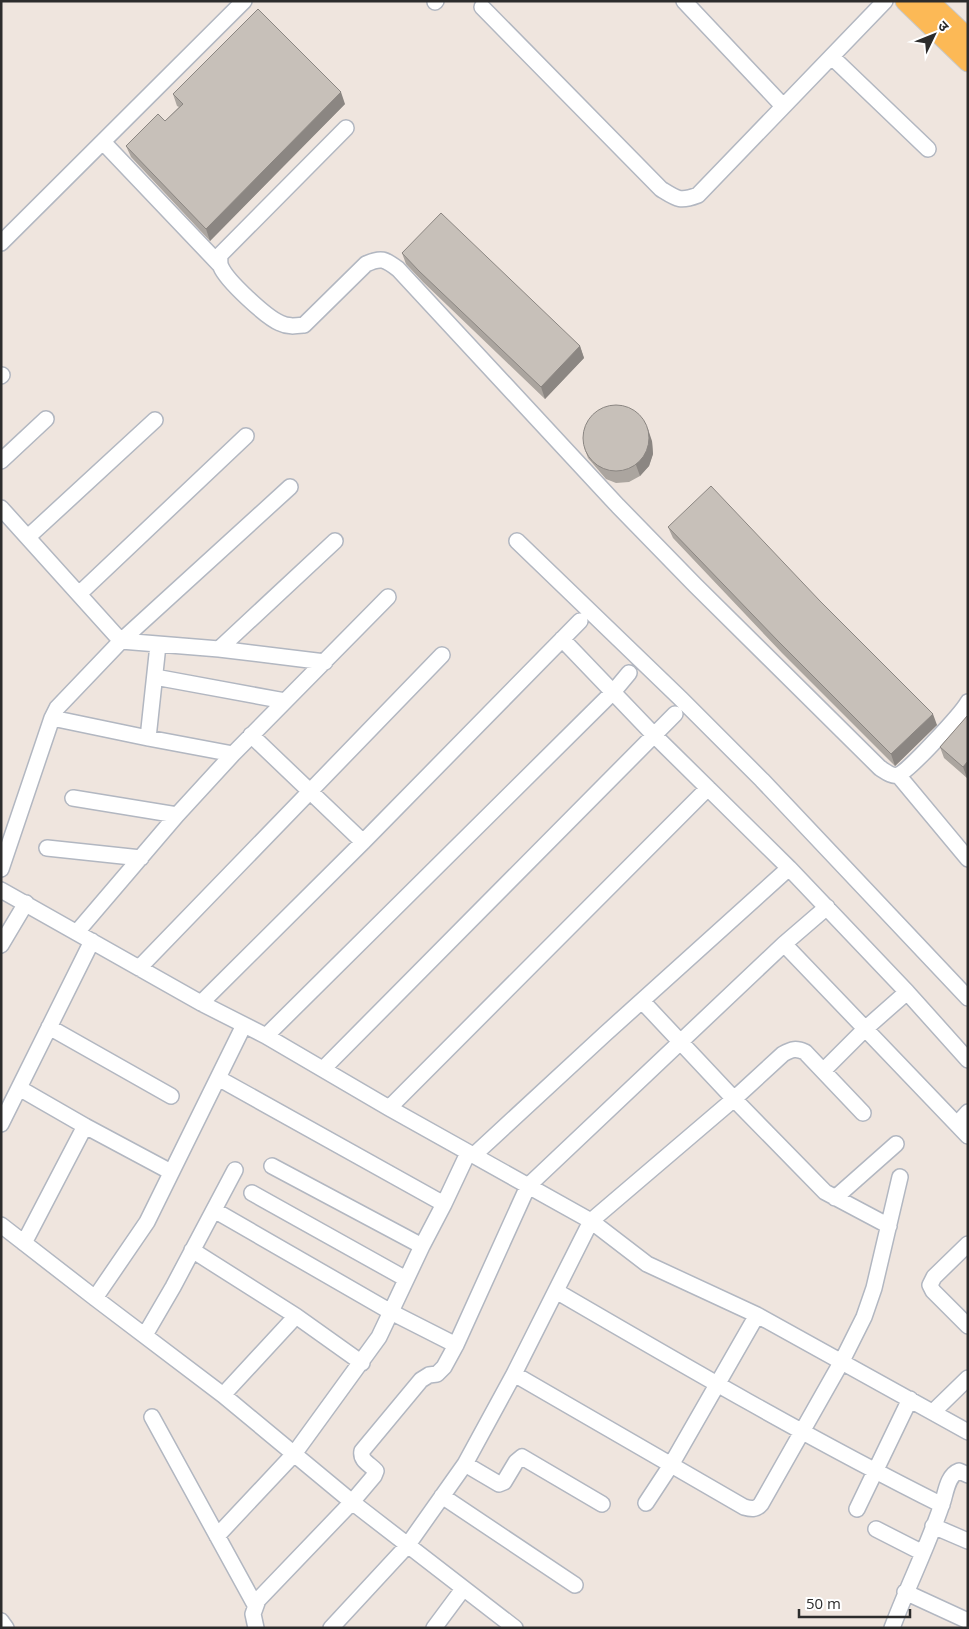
<svg xmlns="http://www.w3.org/2000/svg" width="969" height="1629" font-family="'Open Sans','Noto Sans Devanagari',sans-serif">
  <style>
    .lines { fill: none; stroke-linecap: round; stroke-linejoin: round }
    .minor-casing { stroke: #b2b7c1; stroke-width: 18 }
    .major-casing { stroke: #c8c8c8; stroke-width: 21 }
    .minor { stroke: #fff; stroke-width: 15 }
    .major { stroke: #fcb956; stroke-width: 19 }
    .wall { fill: #aba59f }
    .shaded-wall { fill: #8b8682 }
    .building { fill: #c7c0b9; stroke: #8b8682 }
  </style>
  <rect width="100%" height="100%" fill="#efe5de"/>
  <g class="lines">
    <defs>
      <path id="minor" d="M 684,1 L 783,106
        M 435,2 L 436,1
        M 482,7 L 661,189 C 677,199 680,202 698,195 L 885,1
        M 832,57 L 928,149
        M 346,128 L 220,255 C 220,259 219,263 221,267 C 227,281 266,317 280,323 C 288,327 295,326 304,325 L 366,264 C 381,257 385,259 398,269 L 618,506 L 695,585 L 880,768 C 885,771 892,777 898,775 C 908,772 962,713 968,702
        M 103,142 L 220,265
        M 1,243 L 244,1
        M 1,376 L 2,375
        M 1,461 L 46,419
        M 1,508 L 121,641 L 219,649 L 325,662
        M 28,537 L 155,420
        M 517,541 L 681,699 L 762,780 L 968,998
        M 79,594 L 246,436
        M 562,639 L 654,735 L 789,868 L 907,992 L 968,1060
        M 219,649 L 335,541
        M 155,677 L 285,701
        M 52,718 L 148,738 L 233,754
        M 251,735 L 363,842
        M 148,738 L 158,645
        M 898,775 L 968,859
        M 73,798 L 177,815
        M 47,848 L 141,858
        M 1,869 L 52,718 L 57,708 L 121,641 L 290,487
        M 1,890 L 201,1003 L 266,1036 L 389,1108 L 591,1221 L 647,1264 L 757,1315 L 968,1432
        M 77,932 L 177,815 L 233,754 L 388,597
        M 784,944 L 968,1136
        M 1,945 L 26,903
        M 139,968 L 442,655
        M 642,1001 L 734,1099 L 825,1192 L 889,1226
        M 201,1003 L 363,842 L 580,621
        M 49,1027 L 171,1096
        M 266,1036 L 614,691 L 629,673
        M 323,1069 L 675,714
        M 824,1070 L 865,1029 L 907,992
        M 218,1078 L 444,1204
        M 19,1088 L 85,1126 L 171,1172
        M 389,1108 L 708,788
        M 1,1124 L 92,941
        M 957,1124 L 968,1112
        M 474,1155 L 605,1034 L 789,868
        M 272,1166 L 422,1246
        M 252,1193 L 406,1279
        M 835,1198 L 896,1144
        M 214,1210 L 391,1312 L 456,1345
        M 1,1225 L 95,1298 L 223,1395 L 352,1502 L 515,1628
        M 24,1243 L 85,1126
        M 968,1244 L 934,1277 L 930,1285 L 933,1291 L 968,1326
        M 192,1250 L 296,1316 L 362,1363
        M 556,1291 C 683,1365 810,1439 942,1505
        M 95,1298 L 147,1222 L 244,1025
        M 145,1335 L 173,1287 L 235,1170
        M 514,1374 L 744,1507 C 751,1509 756,1510 761,1504 L 842,1361 L 864,1317 L 874,1288 L 900,1177
        M 223,1395 L 296,1316
        M 933,1412 L 968,1378
        M 152,1417 L 255,1605
        M 465,1464 L 499,1484 L 504,1482 L 516,1462 L 522,1457 L 602,1504
        M 442,1496 L 575,1585
        M 646,1503 L 671,1465 L 757,1315
        M 857,1509 L 910,1399
        M 933,1526 L 968,1541
        M 876,1529 L 923,1553
        M 217,1536 L 294,1454 L 379,1337 L 422,1246 L 444,1204 L 468,1153
        M 905,1592 L 968,1621
        M 1,1621 L 6,1628
        M 256,1628 L 253,1614 L 258,1600 L 352,1502 L 374,1476 L 376,1471 C 370,1464 360,1461 362,1451 L 421,1380 L 429,1375 L 437,1374 L 444,1367 L 456,1345 L 528,1186 L 784,944 L 827,907
        M 331,1628 L 407,1546 L 465,1464 L 514,1374 L 591,1221 L 734,1099 L 783,1054 C 792,1049 796,1048 805,1052 L 863,1113
        M 434,1628 L 463,1589
        M 892,1628 C 908,1585 929,1544 943,1501 C 946,1491 948,1475 959,1471 L 968,1475"/>
      <path id="major" d="M 905,1 L 968,62
        M 929,1 L 968,38"/>
    </defs>
    <use href="#minor" class="minor-casing"/>
    <use href="#major" class="major-casing"/>
    <use href="#minor" class="minor"/>
    <use href="#major" class="major"/>
  </g>
  <path class="wall" d="M 173,94 L 345,104 L 210,241 L 131,157 L 126,146 L 165,121 L 179,107 L 177,106 Z
    M 402,253 L 580,346 L 584,358 L 545,399 L 423,282 L 406,264 Z
    M 652,441 L 653,454 L 649,466 L 640,476 L 629,482 L 616,483 L 606,479 L 588,458 L 584,447 Z
    M 668,527 L 937,725 L 895,766 L 782,653 L 673,538 Z
    M 968,715 L 967,778 L 944,758 L 940,747 Z"/>
  <path class="shaded-wall" d="M 341,92 L 345,104 L 210,241 L 206,229 Z
    M 580,346 L 584,358 L 545,399 L 541,387 Z
    M 648,429 L 652,441 L 653,454 L 649,466 L 640,476 L 636,465 Z
    M 933,714 L 937,725 L 895,766 L 891,754 Z
    M 968,761 L 968,777 L 967,778 L 963,767 Z"/>
  <path class="building" d="M 258,9 L 341,92 L 206,229 L 126,146 L 158,114 L 165,121 L 183,104 L 173,94 Z
    M 441,213 L 580,346 L 541,387 L 419,271 L 402,253 Z
    M583 438a33 33 0 1 1 66 0a33 33 0 1 1-66 0Z
    M 711,486 L 820,601 L 933,714 L 891,754 L 778,641 L 668,527 Z
    M 968,715 L 968,761 L 963,767 L 940,747 Z"/>
  <rect width="969" height="1629" fill="none" stroke="#2c2c2c" stroke-width="5"/>
  <g transform="translate(934 35) rotate(47)" stroke="#ffffff" stroke-width="4" paint-order="stroke">
  <path d="M0-4L9 19L0 12L-9 19Z" fill="#2c2c2c"/>
  <text y="-8" font-size="14" font-weight="bold" text-anchor="middle" fill="#2c2c2c">उ</text>
  </g>
  <path d="M799 1609v8h111v-8" fill="none" stroke="#2c2c2c" stroke-width="2.5"/>
  <text x="806" y="1609" font-size="15" fill="#2c2c2c" stroke="#ffffff" stroke-width="4" paint-order="stroke">50 m</text>
</svg>
